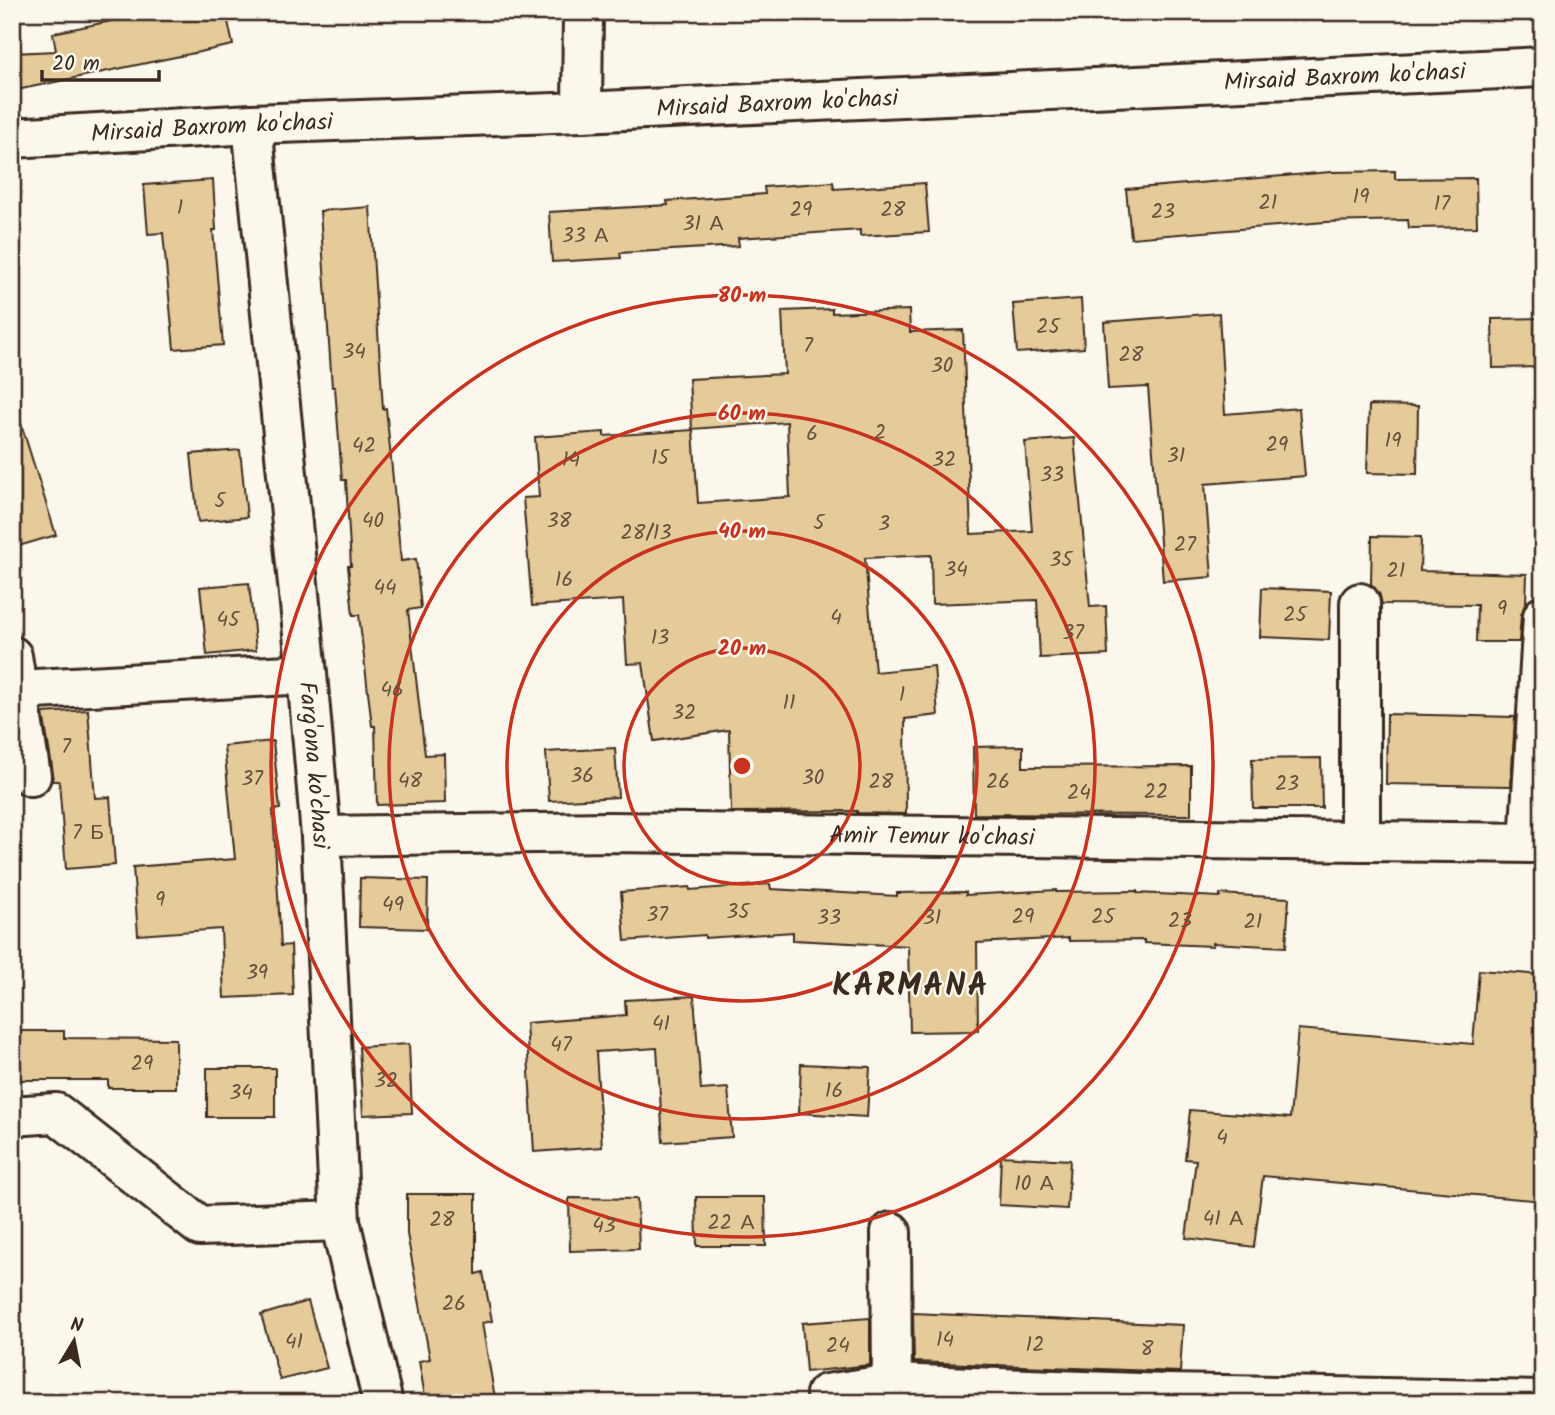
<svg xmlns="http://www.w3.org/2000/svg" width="1555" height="1415" font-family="Kalam,sans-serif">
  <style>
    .building { fill: #e5ca9a; stroke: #3b2a1e; stroke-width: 2 }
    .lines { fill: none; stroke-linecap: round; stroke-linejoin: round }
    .minor-casing { stroke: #3b2a1e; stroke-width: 44 }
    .minor { stroke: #fbf7ec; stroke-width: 38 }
    .ring { fill: none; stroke: #c8321e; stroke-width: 3.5 }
    .labels { text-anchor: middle; stroke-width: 5; stroke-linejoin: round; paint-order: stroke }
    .number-label { font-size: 21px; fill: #66523d }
    .street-label { font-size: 24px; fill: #3b2a1e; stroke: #fbf7ec }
    .district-label { font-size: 32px; font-weight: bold; letter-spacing: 2px; fill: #3b2a1e; stroke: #fbf7ec }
    .centre { fill: #c8321e; stroke: #fbf7ec; stroke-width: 3.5 }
    .ring-label { font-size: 21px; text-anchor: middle; font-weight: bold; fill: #c8321e; stroke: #fbf7ec; stroke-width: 5; stroke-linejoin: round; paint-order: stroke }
  </style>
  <rect width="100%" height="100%" fill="#fbf7ec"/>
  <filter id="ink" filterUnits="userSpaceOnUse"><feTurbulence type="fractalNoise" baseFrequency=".0143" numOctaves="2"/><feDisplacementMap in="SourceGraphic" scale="14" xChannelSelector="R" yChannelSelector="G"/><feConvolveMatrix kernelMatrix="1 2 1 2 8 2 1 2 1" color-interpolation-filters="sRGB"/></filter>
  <g filter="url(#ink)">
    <path class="building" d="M 155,12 L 226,12 L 233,45 L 12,91 L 12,53 L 56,51 L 53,33 Z
      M 1395,171 L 1395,179 L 1476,178 L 1477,227 L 1409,228 L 1408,220 L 1325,222 L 1131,238 L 1126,189 L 1331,172 Z
      M 213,180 L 216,230 L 213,230 L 223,345 L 174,349 L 163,233 L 148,234 L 144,185 Z
      M 833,182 L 834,189 L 925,183 L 929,232 L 860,236 L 860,230 L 738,238 L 739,246 L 620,253 L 621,258 L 552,262 L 549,212 L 668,205 L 667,201 L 765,194 L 764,187 Z
      M 370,207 L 383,409 L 386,408 L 401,561 L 416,559 L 421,608 L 408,610 L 425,755 L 444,754 L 445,803 L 377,805 L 375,726 L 372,726 L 359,615 L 353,615 L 348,566 L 351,566 L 346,480 L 342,480 L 335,387 L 332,387 L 320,211 Z
      M 1081,299 L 1084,348 L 1017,353 L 1013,304 Z
      M 832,309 L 832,313 L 909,310 L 910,332 L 963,330 L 971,534 L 1032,531 L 1025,442 L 1074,438 L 1090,607 L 1106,606 L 1108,655 L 1040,658 L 1037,600 L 932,604 L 931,555 L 865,558 L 875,672 L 934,666 L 938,715 L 905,719 L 906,814 L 857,813 L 857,811 L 731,812 L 729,730 L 654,741 L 643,663 L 627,664 L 623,600 L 532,606 L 523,498 L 539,497 L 535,437 L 604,432 L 604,436 L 693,430 L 698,503 L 790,497 L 787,422 L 692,429 L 689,379 L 785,374 L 782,311 Z
      M 1219,313 L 1225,414 L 1299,408 L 1305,476 L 1205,484 L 1212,577 L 1163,581 L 1148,387 L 1108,389 L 1104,322 Z
      M 1543,318 L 1543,367 L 1493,368 L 1492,319 Z
      M 1369,405 L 1418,406 L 1417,474 L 1367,473 Z
      M 19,417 L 56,535 L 12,548 L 12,418 Z
      M 240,450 L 247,517 L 198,522 L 191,454 Z
      M 1372,536 L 1421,537 L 1420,571 L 1527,574 L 1526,602 L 1521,615 L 1519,642 L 1476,642 L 1477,605 L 1382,604 L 1379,593 L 1371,584 Z
      M 249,583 L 256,650 L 207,655 L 200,587 Z
      M 1262,588 L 1331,591 L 1329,640 L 1260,637 Z
      M 88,710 L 95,798 L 110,797 L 115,865 L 66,869 L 59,781 L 52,781 L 53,773 L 43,713 Z
      M 1387,714 L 1515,717 L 1511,786 L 1386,784 Z
      M 273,741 L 280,809 L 273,810 L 281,946 L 291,945 L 293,995 L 224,998 L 221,929 L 138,935 L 133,867 L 235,859 L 224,746 Z
      M 1023,746 L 1023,767 L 1191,766 L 1191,815 L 974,814 L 973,747 Z
      M 615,748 L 618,797 L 549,801 L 546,752 Z
      M 1321,758 L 1322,808 L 1253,808 L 1252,759 Z
      M 360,878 L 428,880 L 427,929 L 359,927 Z
      M 770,884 L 771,889 L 897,896 L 897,893 L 966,892 L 966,895 L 1056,890 L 1056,892 L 1137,891 L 1137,893 L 1220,897 L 1220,894 L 1289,898 L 1286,947 L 1213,943 L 1213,946 L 1144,943 L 1144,940 L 1069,941 L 1069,938 L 977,943 L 978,1031 L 910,1032 L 908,946 L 793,940 L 793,932 L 705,938 L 705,935 L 625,941 L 621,892 L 690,887 L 690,890 Z
      M 1479,970 L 1543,975 L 1543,1201 L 1263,1176 L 1254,1247 L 1186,1238 L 1196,1160 L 1185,1159 L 1190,1110 L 1290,1118 L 1298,1029 L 1473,1044 Z
      M 694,996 L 701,1090 L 728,1088 L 732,1137 L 663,1142 L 657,1048 L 596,1052 L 602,1147 L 534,1152 L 526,1023 L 626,1015 L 625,1000 Z
      M 12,1031 L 64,1031 L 64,1038 L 176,1039 L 176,1088 L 108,1088 L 108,1080 L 12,1080 Z
      M 409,1044 L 412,1113 L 363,1115 L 359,1047 Z
      M 801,1064 L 870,1067 L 867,1117 L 799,1113 Z
      M 207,1068 L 275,1068 L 275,1117 L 207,1117 Z
      M 1001,1156 L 1070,1160 L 1067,1209 L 999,1205 Z
      M 407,1194 L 476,1194 L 476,1274 L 483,1272 L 492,1321 L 482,1323 L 495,1398 L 468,1403 L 426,1403 L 419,1361 L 430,1359 L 407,1234 Z
      M 696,1197 L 765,1197 L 766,1246 L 697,1246 Z
      M 569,1198 L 637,1199 L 639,1249 L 570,1251 Z
      M 308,1301 L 327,1368 L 280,1380 L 261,1315 Z
      M 913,1313 L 1183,1325 L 1180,1372 L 914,1362 Z
      M 870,1318 L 870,1365 L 806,1372 L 802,1323 Z"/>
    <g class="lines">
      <defs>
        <g id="minor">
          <path d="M 582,112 L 583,12"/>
          <path id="s1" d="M 252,124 L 307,674 L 321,836 L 340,1221 L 383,1403"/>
          <path id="s2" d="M 12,138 L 252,124 L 582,112 L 1543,67"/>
          <path d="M 12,656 L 31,776"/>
          <path d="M 18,690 L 307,674"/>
          <path id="s3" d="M 321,836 L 609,832 L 1543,843"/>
          <path d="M 1360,841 L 1360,603"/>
          <path d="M 1529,843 L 1543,616"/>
          <path d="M 12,1116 L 56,1113 L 200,1226 L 340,1221"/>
          <path d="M 891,1232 L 892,1384"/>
          <path d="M 826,1394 L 892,1384 L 1166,1394 L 1543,1401"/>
        </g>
      </defs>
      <use href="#minor" class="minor-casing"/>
      <use href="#minor" class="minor"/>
    </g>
  </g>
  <g class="ring">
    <circle cx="742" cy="766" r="118"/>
    <circle cx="742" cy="766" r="235"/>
    <circle cx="742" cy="766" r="353"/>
    <circle cx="742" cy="766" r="471"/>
  </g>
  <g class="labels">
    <g class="number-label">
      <text x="1361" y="203">19</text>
      <text x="1268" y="209">21</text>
      <text x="1442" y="210">17</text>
      <text x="180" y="214">1</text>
      <text x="801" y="216">29</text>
      <text x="893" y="216">28</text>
      <text x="1163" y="218">23</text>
      <text x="703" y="230">31 А</text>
      <text x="585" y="242">33 А</text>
      <text x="1048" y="333">25</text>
      <text x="808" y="352">7</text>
      <text x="354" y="358">34</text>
      <text x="1131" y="361">28</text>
      <text x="942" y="372">30</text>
      <text x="880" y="439">2</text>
      <text x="812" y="440">6</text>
      <text x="1393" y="447">19</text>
      <text x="1277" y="451">29</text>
      <text x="364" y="452">42</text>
      <text x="1176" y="462">31</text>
      <text x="660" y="464">15</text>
      <text x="571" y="466">14</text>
      <text x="944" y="466">32</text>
      <text x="1052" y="481">33</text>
      <text x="220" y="507">5</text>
      <text x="373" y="527">40</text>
      <text x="559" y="527">38</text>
      <text x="819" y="529">5</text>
      <text x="884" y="530">3</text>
      <text x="646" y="539">28/13</text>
      <text x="1185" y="551">27</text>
      <text x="1061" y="566">35</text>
      <text x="956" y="576">34</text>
      <text x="1396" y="577">21</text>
      <text x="564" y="586">16</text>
      <text x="385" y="594">44</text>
      <text x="1502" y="615">9</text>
      <text x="1295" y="621">25</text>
      <text x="836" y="624">4</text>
      <text x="228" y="626">45</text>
      <text x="1073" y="639">37</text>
      <text x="660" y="644">13</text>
      <text x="392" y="696">46</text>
      <text x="902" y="701">1</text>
      <text x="789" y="709">11</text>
      <text x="684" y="719">32</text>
      <text x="66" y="753">7</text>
      <text x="582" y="782">36</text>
      <text x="813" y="784">30</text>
      <text x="252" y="785">37</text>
      <text x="410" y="787">48</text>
      <text x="881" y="788">28</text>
      <text x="998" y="788">26</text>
      <text x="1287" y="790">23</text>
      <text x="1156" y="798">22</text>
      <text x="1079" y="799">24</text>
      <text x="88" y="839">7 Б</text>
      <text x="160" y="906">9</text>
      <text x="393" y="911">49</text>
      <text x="738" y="918">35</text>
      <text x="657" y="921">37</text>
      <text x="1023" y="923">29</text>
      <text x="1103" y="923">25</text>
      <text x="829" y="924">33</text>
      <text x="932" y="924">31</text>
      <text x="1180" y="927">23</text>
      <text x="1253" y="928">21</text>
      <text x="257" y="979">39</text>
      <text x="661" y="1030">41</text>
      <text x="561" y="1051">47</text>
      <text x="142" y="1070">29</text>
      <text x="386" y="1087">32</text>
      <text x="834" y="1097">16</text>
      <text x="241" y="1099">34</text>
      <text x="1222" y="1144">4</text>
      <text x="1034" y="1190">10 А</text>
      <text x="1223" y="1225">41 А</text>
      <text x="442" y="1226">28</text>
      <text x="731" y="1229">22 А</text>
      <text x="604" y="1232">43</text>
      <text x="454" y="1310">26</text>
      <text x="945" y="1346">14</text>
      <text x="294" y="1348">41</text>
      <text x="1035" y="1351">12</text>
      <text x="838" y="1352">24</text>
      <text x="1147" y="1355">8</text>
    </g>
    <g class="street-label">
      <text dy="8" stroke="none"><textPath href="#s2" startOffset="1334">Mirsaid Baxrom ko'chasi</textPath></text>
      <text dy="8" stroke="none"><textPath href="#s2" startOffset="766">Mirsaid Baxrom ko'chasi</textPath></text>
      <text dy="8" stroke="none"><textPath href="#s2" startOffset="200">Mirsaid Baxrom ko'chasi</textPath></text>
      <text dy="8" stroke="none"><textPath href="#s1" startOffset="644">Farg'ona ko'chasi</textPath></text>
      <text dy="8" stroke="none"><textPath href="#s3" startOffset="611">Amir Temur ko'chasi</textPath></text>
    </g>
    <g class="district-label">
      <text x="911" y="995">KARMANA</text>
    </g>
  </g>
  <circle cx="742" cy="766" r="10" class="centre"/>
  <g class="ring-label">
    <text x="742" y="302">80 m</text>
    <text x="742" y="420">60 m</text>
    <text x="742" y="538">40 m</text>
    <text x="742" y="655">20 m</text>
  </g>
  <rect width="1555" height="1415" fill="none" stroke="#fbf7ec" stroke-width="42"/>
  <rect x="21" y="21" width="1513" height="1373" fill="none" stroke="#3b2a1e" stroke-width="2.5" filter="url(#ink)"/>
  <g transform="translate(74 1341) rotate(10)" stroke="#fbf7ec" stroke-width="5" paint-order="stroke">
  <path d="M0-5L12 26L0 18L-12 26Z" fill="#3b2a1e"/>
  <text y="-10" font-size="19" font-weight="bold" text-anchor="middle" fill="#3b2a1e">N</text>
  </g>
  <path d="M42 70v10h117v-10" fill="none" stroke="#3b2a1e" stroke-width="3.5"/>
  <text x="52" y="70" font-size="21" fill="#3b2a1e" stroke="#fbf7ec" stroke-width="5" paint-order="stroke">20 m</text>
</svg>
